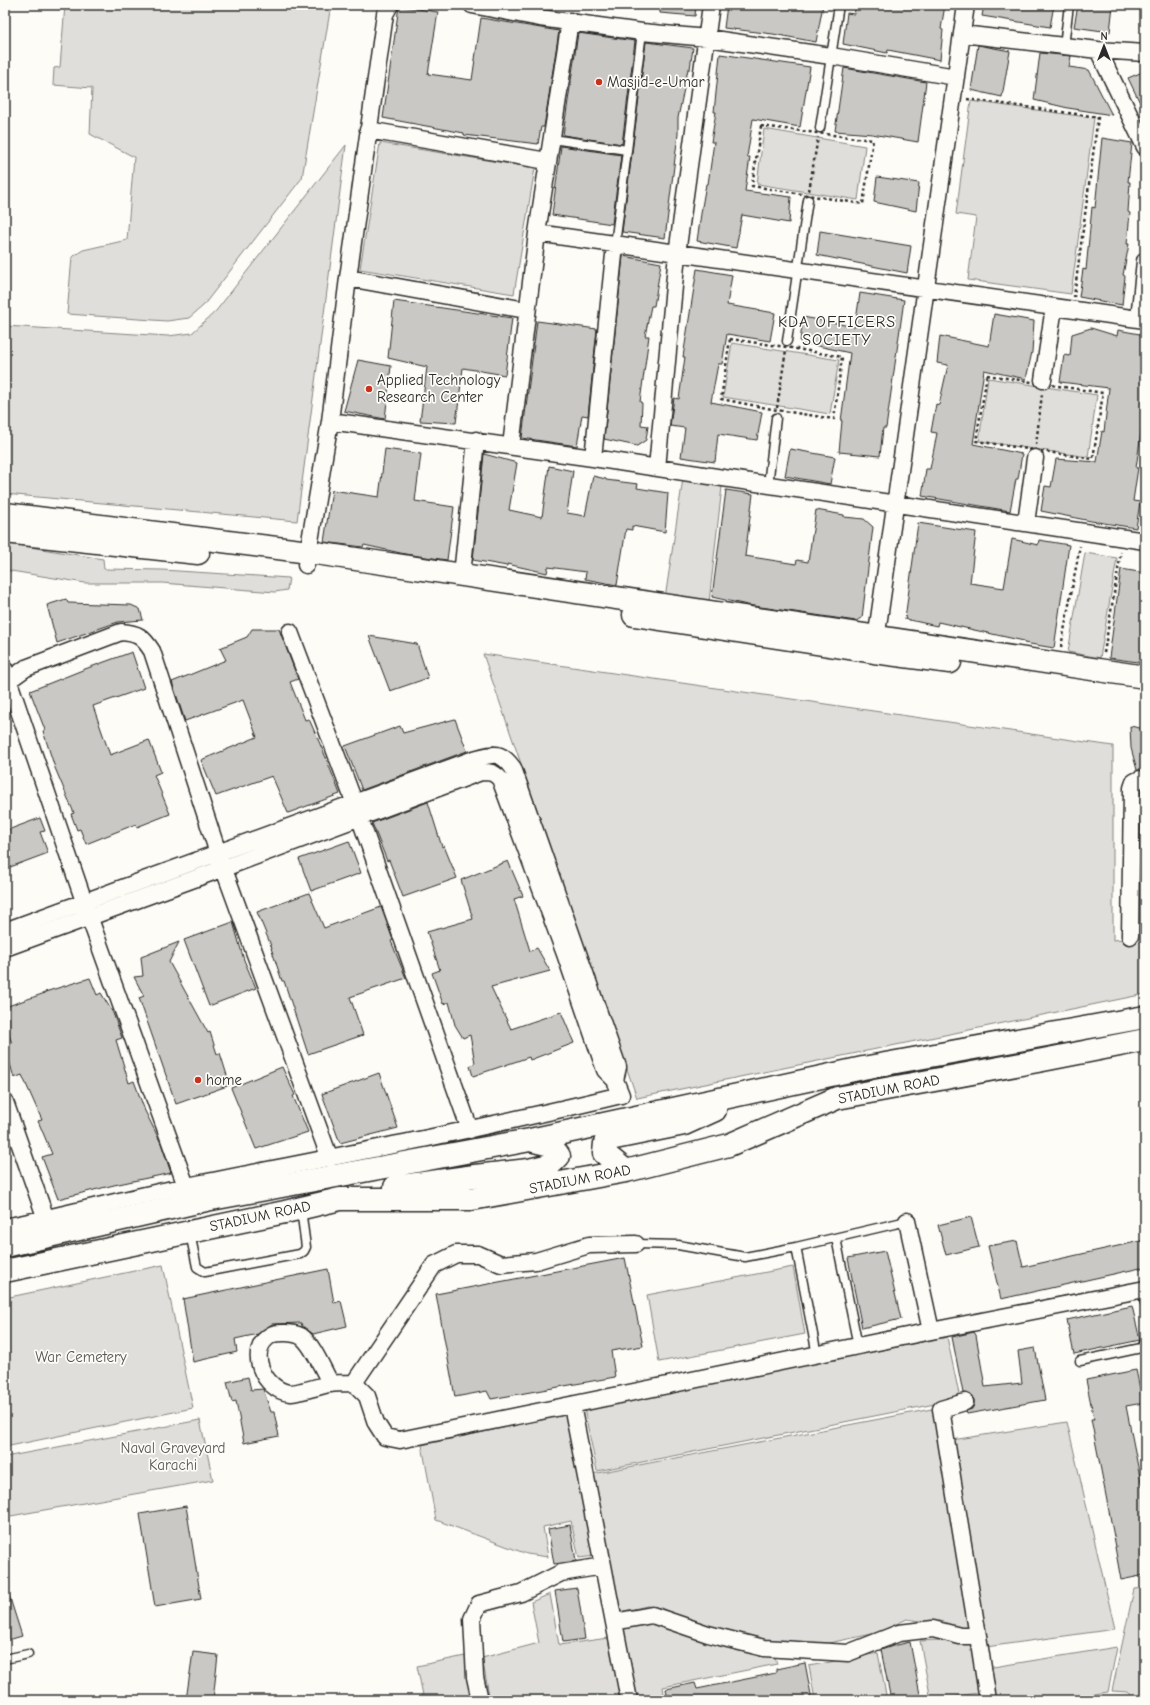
<svg xmlns="http://www.w3.org/2000/svg" width="1150" height="1705" font-family="'Comic Neue',sans-serif">
  <style>
    .green { fill: #dfdeda; stroke: #858482 }
    .building { fill: #c9c8c4; stroke: #2b2b2b }
    .lines { fill: none; stroke-linecap: round; stroke-linejoin: round }
    .lane-casing { stroke: #2b2b2b; stroke-width: 11 }
    .street-casing { stroke: #2b2b2b; stroke-width: 19 }
    .secondary-casing { stroke: #2b2b2b; stroke-width: 25 }
    .primary-casing { stroke: #2b2b2b; stroke-width: 25 }
    .path { stroke: #2b2b2b; stroke-width: 2.5; stroke-dasharray: 3 3; stroke-linecap: butt }
    .lane { stroke: #fdfcf7; stroke-width: 8 }
    .street { stroke: #fdfcf7; stroke-width: 16 }
    .secondary { stroke: #fdfcf7; stroke-width: 22 }
    .primary { stroke: #fdfcf7; stroke-width: 22 }
    .poi-dot { fill: #c8321e; stroke: #fdfcf7; stroke-width: 1.5 }
    .labels { text-anchor: middle; stroke-width: 3.5; stroke-linejoin: round; paint-order: stroke }
    .poi-label { font-size: 15px; fill: #2b2b2b; stroke: #fdfcf7; text-anchor: start }
    .street-label { font-size: 15px; fill: #2b2b2b; stroke: #fdfcf7 }
    .park-label { font-size: 15px; fill: #585857; stroke: #fdfcf7 }
    .neighbourhood-label { font-size: 16px; letter-spacing: 1px; fill: #2b2b2b; stroke: #fdfcf7 }
  </style>
  <rect width="100%" height="100%" fill="#fdfcf7"/>
  <filter id="ink" filterUnits="userSpaceOnUse"><feTurbulence type="fractalNoise" baseFrequency=".025" numOctaves="2"/><feDisplacementMap in="SourceGraphic" scale="8" xChannelSelector="R" yChannelSelector="G"/><feConvolveMatrix kernelMatrix="1 2 1 2 8 2 1 2 1" color-interpolation-filters="sRGB"/></filter>
  <g filter="url(#ink)">
    <path class="green" d="M 65,5 L 331,5 L 302,178 L 203,306 L 189,318 L 167,321 L 67,314 L 72,257 L 83,250 L 127,240 L 134,157 L 90,134 L 92,88 L 53,85 L 54,68 L 60,67 Z
      M 971,101 L 1094,118 L 1071,294 L 968,280 L 976,217 L 956,214 Z
      M 764,129 L 865,146 L 858,200 L 757,184 Z
      M 380,143 L 535,168 L 514,294 L 360,269 Z
      M 346,145 L 297,521 L 5,494 L 5,326 L 168,336 L 192,333 L 216,311 Z
      M 732,343 L 839,360 L 830,414 L 723,397 Z
      M 988,378 L 1097,395 L 1088,457 L 979,441 Z
      M 684,472 L 723,478 L 708,611 L 664,605 Z
      M 5,543 L 103,559 L 104,569 L 162,570 L 289,578 L 287,590 L 275,592 L 162,583 L 85,583 L 5,570 Z
      M 1085,553 L 1117,558 L 1100,658 L 1068,652 Z
      M 483,654 L 1113,746 L 1113,940 L 1135,938 L 1145,936 L 1145,994 L 637,1098 Z
      M 163,1265 L 193,1408 L 5,1447 L 5,1298 Z
      M 793,1267 L 805,1334 L 659,1362 L 647,1295 Z
      M 947,1337 L 960,1399 L 597,1471 L 584,1409 Z
      M 937,1408 L 975,1634 L 933,1623 L 907,1619 L 877,1633 L 824,1644 L 749,1641 L 682,1618 L 661,1608 L 647,1606 L 620,1612 L 592,1474 Z
      M 569,1414 L 595,1556 L 579,1558 L 571,1521 L 543,1527 L 548,1557 L 527,1554 L 436,1520 L 422,1445 Z
      M 200,1420 L 213,1480 L 5,1517 L 5,1457 Z
      M 1067,1422 L 1115,1629 L 986,1647 L 952,1440 Z
      M 1145,1588 L 1145,1700 L 1136,1700 L 1128,1692 L 1112,1691 L 1134,1589 Z
      M 550,1594 L 559,1645 L 608,1638 L 621,1700 L 596,1700 L 595,1698 L 583,1700 L 490,1700 L 482,1658 L 539,1643 L 531,1602 Z
      M 656,1621 L 774,1653 L 777,1664 L 663,1687 L 665,1700 L 637,1700 L 623,1628 Z
      M 977,1638 L 985,1692 L 931,1700 L 920,1641 Z
      M 1117,1647 L 1108,1692 L 1054,1700 L 993,1700 L 987,1668 Z
      M 878,1653 L 887,1700 L 815,1700 L 809,1666 Z
      M 465,1656 L 474,1700 L 424,1700 L 417,1666 Z"/>
    <path class="building" d="M 660,5 L 696,5 L 695,16 L 660,13 Z
      M 727,5 L 823,5 L 816,42 L 773,34 L 724,28 Z
      M 856,5 L 945,5 L 941,29 L 943,30 L 940,60 L 888,50 L 887,53 L 843,44 L 847,13 L 854,14 Z
      M 984,5 L 1054,5 L 1050,27 L 982,16 Z
      M 1078,5 L 1113,5 L 1110,32 L 1074,27 Z
      M 399,6 L 438,12 L 428,74 L 472,80 L 481,18 L 559,31 L 544,127 L 541,127 L 538,144 L 464,135 L 464,133 L 383,118 Z
      M 578,33 L 635,41 L 622,144 L 563,135 Z
      M 646,42 L 693,48 L 690,69 L 688,69 L 678,118 L 678,134 L 665,238 L 622,232 Z
      M 978,45 L 1010,51 L 1002,97 L 971,90 Z
      M 1040,53 L 1071,56 L 1069,67 L 1089,70 L 1112,115 L 1068,108 L 1034,100 Z
      M 720,54 L 810,67 L 800,127 L 753,119 L 747,157 L 750,157 L 745,191 L 791,197 L 789,223 L 742,215 L 736,248 L 697,241 L 702,207 L 706,184 L 708,184 L 714,142 L 711,142 L 716,112 L 714,112 Z
      M 844,68 L 926,82 L 918,142 L 872,134 L 835,131 Z
      M 1145,71 L 1145,113 L 1128,78 Z
      M 1102,138 L 1132,143 L 1128,182 L 1130,182 L 1128,212 L 1130,213 L 1127,244 L 1129,244 L 1123,275 L 1125,276 L 1122,305 L 1079,297 L 1083,269 L 1086,270 L 1092,207 L 1095,208 Z
      M 561,146 L 621,155 L 612,224 L 552,215 Z
      M 877,177 L 919,183 L 916,211 L 874,202 Z
      M 820,231 L 911,246 L 907,273 L 817,255 Z
      M 623,256 L 661,263 L 654,306 L 651,306 L 645,336 L 649,336 L 640,402 L 642,403 L 641,425 L 648,426 L 646,440 L 637,446 L 604,439 Z
      M 697,269 L 732,275 L 727,305 L 775,313 L 770,341 L 727,334 L 722,364 L 718,364 L 711,402 L 762,412 L 757,440 L 718,434 L 715,462 L 681,457 L 685,428 L 670,426 L 674,398 L 679,399 L 685,357 L 683,357 Z
      M 860,293 L 904,300 L 886,428 L 883,428 L 880,456 L 839,452 L 842,421 L 841,421 L 850,353 L 800,342 L 803,317 L 855,327 Z
      M 394,301 L 512,318 L 505,375 L 463,368 L 456,423 L 420,421 L 427,367 L 388,358 Z
      M 994,314 L 1034,321 L 1032,352 L 1026,379 L 984,370 L 973,444 L 1022,454 L 1018,479 L 1016,479 L 1010,511 L 922,496 L 926,469 L 930,469 L 937,433 L 931,432 L 936,404 L 939,405 L 948,365 L 937,363 L 940,336 L 989,346 Z
      M 537,321 L 597,329 L 588,416 L 582,415 L 577,446 L 522,438 Z
      M 1091,328 L 1117,336 L 1118,330 L 1145,335 L 1145,426 L 1142,426 L 1136,468 L 1138,468 L 1133,501 L 1140,502 L 1136,528 L 1091,521 L 1041,511 L 1045,486 L 1051,487 L 1056,459 L 1097,462 L 1102,431 L 1104,432 L 1109,388 L 1060,382 L 1064,355 L 1070,356 L 1072,334 Z
      M 358,360 L 391,366 L 385,419 L 344,411 Z
      M 385,449 L 421,454 L 415,501 L 454,507 L 447,560 L 405,554 L 364,545 L 363,547 L 324,542 L 332,490 L 379,497 Z
      M 790,449 L 835,457 L 830,484 L 785,476 Z
      M 484,454 L 517,463 L 509,510 L 542,517 L 549,466 L 573,471 L 567,513 L 585,516 L 593,476 L 606,479 L 606,480 L 638,484 L 637,488 L 668,493 L 665,532 L 632,526 L 632,530 L 626,529 L 617,585 L 585,579 L 586,572 L 548,567 L 547,573 L 507,564 L 507,566 L 473,560 Z
      M 726,490 L 753,494 L 745,556 L 796,564 L 797,560 L 808,562 L 816,510 L 844,515 L 844,517 L 864,519 L 873,527 L 862,618 L 856,621 L 747,605 L 712,597 Z
      M 918,523 L 976,532 L 970,583 L 1004,588 L 1012,539 L 1038,545 L 1039,540 L 1069,545 L 1054,648 L 1024,643 L 1024,641 L 938,622 L 937,626 L 905,619 Z
      M 1121,569 L 1145,573 L 1145,596 L 1143,612 L 1145,612 L 1145,663 L 1109,658 Z
      M 66,599 L 68,603 L 131,605 L 140,609 L 143,620 L 118,622 L 57,643 L 47,605 Z
      M 252,629 L 279,629 L 298,679 L 290,682 L 305,720 L 309,719 L 324,753 L 340,794 L 288,813 L 272,776 L 216,796 L 201,760 L 257,737 L 243,700 L 185,721 L 172,682 L 226,660 L 220,648 L 247,637 Z
      M 369,636 L 417,644 L 428,678 L 390,691 Z
      M 132,652 L 144,688 L 93,706 L 110,755 L 149,740 L 161,772 L 154,775 L 170,814 L 137,827 L 136,824 L 86,844 L 80,829 L 77,830 L 71,814 L 74,813 L 55,768 L 43,731 L 45,730 L 30,691 L 85,669 Z
      M 455,719 L 467,751 L 362,790 L 345,746 L 400,726 L 403,733 Z
      M 1130,726 L 1145,729 L 1145,771 L 1137,770 L 1131,748 Z
      M 428,802 L 442,847 L 444,846 L 457,878 L 403,897 L 389,860 L 387,861 L 372,823 Z
      M 40,818 L 45,831 L 40,832 L 48,853 L 5,869 L 5,831 Z
      M 349,841 L 361,873 L 311,891 L 299,859 Z
      M 508,861 L 523,896 L 514,899 L 530,951 L 537,948 L 550,971 L 491,987 L 511,1029 L 561,1012 L 574,1043 L 530,1060 L 529,1057 L 473,1076 L 470,1066 L 475,1063 L 470,1035 L 463,1038 L 455,1025 L 449,1002 L 443,1004 L 432,973 L 440,970 L 427,932 L 473,919 L 461,880 Z
      M 309,893 L 324,928 L 381,907 L 393,940 L 391,941 L 406,978 L 350,997 L 363,1035 L 308,1054 L 284,981 L 282,981 L 271,948 L 272,948 L 257,912 Z
      M 233,922 L 244,960 L 256,988 L 209,1006 L 184,940 Z
      M 179,942 L 169,962 L 208,1033 L 210,1032 L 217,1054 L 220,1053 L 230,1085 L 176,1104 L 139,998 L 144,996 L 134,977 L 143,976 L 141,957 Z
      M 90,978 L 97,995 L 101,993 L 113,1013 L 122,1038 L 116,1040 L 129,1083 L 134,1081 L 145,1111 L 161,1143 L 171,1173 L 114,1185 L 58,1199 L 42,1157 L 52,1154 L 38,1121 L 42,1120 L 22,1075 L 14,1078 L 5,1046 L 12,1043 L 5,1026 L 5,1007 L 45,993 L 45,992 Z
      M 282,1067 L 295,1095 L 293,1096 L 308,1132 L 256,1149 L 231,1088 Z
      M 379,1073 L 398,1128 L 340,1143 L 322,1094 Z
      M 971,1217 L 979,1247 L 946,1255 L 938,1225 Z
      M 1145,1240 L 1145,1267 L 1001,1299 L 988,1246 L 1017,1241 L 1023,1267 Z
      M 885,1251 L 901,1319 L 862,1328 L 848,1258 Z
      M 625,1258 L 643,1346 L 611,1351 L 615,1377 L 491,1399 L 487,1391 L 455,1397 L 436,1294 Z
      M 328,1269 L 334,1303 L 341,1301 L 347,1326 L 313,1334 L 302,1326 L 301,1323 L 272,1324 L 258,1334 L 235,1339 L 237,1352 L 193,1362 L 183,1299 Z
      M 1132,1306 L 1140,1340 L 1074,1354 L 1067,1320 Z
      M 974,1332 L 976,1335 L 985,1387 L 1022,1383 L 1018,1351 L 1035,1348 L 1045,1400 L 967,1414 L 966,1411 L 972,1409 L 974,1405 L 974,1400 L 971,1395 L 963,1393 L 952,1337 Z
      M 1136,1370 L 1143,1403 L 1126,1406 L 1142,1487 L 1143,1486 L 1145,1495 L 1145,1575 L 1121,1580 L 1115,1547 L 1116,1547 L 1091,1419 L 1094,1419 L 1086,1380 Z
      M 248,1377 L 251,1390 L 263,1389 L 271,1412 L 274,1412 L 279,1436 L 244,1443 L 236,1401 L 232,1402 L 227,1382 Z
      M 186,1506 L 201,1599 L 155,1607 L 140,1514 Z
      M 570,1525 L 576,1561 L 554,1564 L 548,1529 Z
      M 577,1588 L 585,1639 L 563,1642 L 555,1591 Z
      M 5,1589 L 7,1589 L 22,1636 L 5,1641 Z
      M 910,1642 L 921,1700 L 891,1700 L 881,1650 L 893,1646 Z
      M 193,1652 L 218,1655 L 213,1700 L 186,1700 Z
      M 805,1663 L 812,1700 L 782,1700 L 781,1697 L 769,1700 L 668,1700 L 666,1689 L 695,1683 L 697,1689 L 776,1673 L 776,1669 Z"/>
    <g class="lines">
      <defs>
        <path id="lane" d="M 1064,46 L 1069,5
          M 820,128 L 839,5
          M 552,139 L 627,150
          M 615,245 L 642,32
          M 787,341 L 808,200
          M 768,485 L 776,418
          M 190,1233 L 197,1267 L 205,1272 L 300,1254 L 304,1251 L 306,1247 L 301,1209
          M 836,1238 L 858,1346
          M 636,1244 L 678,1245 L 745,1257 L 796,1247 L 907,1221
          M 796,1247 L 817,1355
          M 1143,1290 L 1145,1303
          M 1080,1361 L 1141,1348 L 1145,1342
          M 5,1659 L 28,1654"/>
        <path id="street" d="M 472,5 L 540,18 L 642,32 L 707,38 L 831,56 L 956,77
          M 962,34 L 1098,50 L 1145,53
          M 1098,50 L 1145,147
          M 368,130 L 547,161
          M 537,233 L 1145,320
          M 348,278 L 526,310
          M 1139,319 L 1145,261
          M 1043,380 L 1054,307
          M 330,421 L 593,458 L 723,478 L 1145,541
          M 511,446 L 537,233 L 570,21
          M 593,458 L 615,245
          M 657,468 L 677,254 L 711,5
          M 1026,523 L 1035,458
          M 306,565 L 330,421 L 348,278 L 385,14 L 390,5
          M 462,575 L 476,440
          M 290,632 L 355,804
          M 875,647 L 966,5
          M 5,670 L 89,916 L 186,1186
          M 5,683 L 26,668 L 121,632 C 138,633 143,637 152,651 L 218,853 L 330,1159
          M 359,816 L 470,1130
          M 5,931 L 474,759 C 493,754 500,750 513,768 L 618,1067 L 615,1080
          M 1130,936 L 1132,788 L 1134,782 L 1140,779
          M 5,948 L 224,868 L 481,772 C 490,772 494,772 500,779 L 565,954 L 605,1070 L 615,1080 L 621,1095 C 477,1130 332,1157 187,1186 C 126,1198 66,1215 5,1227
          M 5,1102 L 46,1219
          M 907,1221 L 931,1331
          M 354,1383 L 434,1265 L 456,1254 L 478,1254 L 501,1264 L 536,1261 L 589,1245 L 636,1244
          M 331,1384 C 324,1372 313,1345 302,1337 C 299,1334 289,1333 285,1333 C 281,1333 276,1333 273,1334 C 244,1348 264,1391 290,1393 C 299,1393 319,1386 329,1384 C 337,1383 346,1383 354,1383 L 367,1396 L 376,1423 L 385,1437 L 400,1440 L 931,1331 L 1145,1289
          M 965,1402 L 941,1409 L 978,1636
          M 572,1405 L 629,1700
          M 614,1622 L 652,1615 L 708,1634 L 764,1648 L 848,1653 L 899,1633 L 933,1629 L 960,1636 L 978,1636 L 988,1700
          M 480,1700 L 475,1677 L 472,1619 L 479,1604 L 521,1593 L 561,1573 L 603,1566"/>
        <path id="secondary" d="M 5,514 L 309,552 L 1145,677
          M 5,532 L 198,553
          M 634,615 L 874,652 L 950,662"/>
        <path id="primary" d="M 626,1171 L 604,1153 L 605,1143 L 610,1139 L 684,1124 L 715,1110
          M 395,1187 L 475,1176 L 529,1170 L 550,1165 L 559,1156 L 551,1145 L 530,1140
          M 5,1246 L 206,1200 L 530,1140 L 863,1068 L 1145,1017
          M 5,1271 L 285,1212 L 340,1199 L 472,1199 L 626,1171 L 729,1145 L 837,1098 L 1043,1060 L 1145,1040"/>
      </defs>
      <use href="#lane" class="lane-casing"/>
      <use href="#street" class="street-casing"/>
      <use href="#secondary" class="secondary-casing"/>
      <use href="#primary" class="primary-casing"/>
      <path class="path" d="M 967,99 L 1098,117 L 1074,297
        M 761,126 L 873,140 L 863,204 L 752,186 Z
        M 809,191 L 818,137
        M 730,339 L 786,347 L 842,357 L 834,419 L 777,410 L 721,399 Z
        M 987,375 L 1103,393 L 1093,459 L 976,441 Z
        M 777,408 L 786,350
        M 1036,445 L 1042,394
        M 1061,647 L 1080,546
        M 1104,653 L 1121,552"/>
      <use href="#lane" class="lane"/>
      <use href="#street" class="street"/>
      <use href="#secondary" class="secondary"/>
      <use href="#primary" class="primary"/>
    </g>
  </g>
  <g class="poi-dot">
    <circle cx="599" cy="82" r="4"/>
    <circle cx="369" cy="389" r="4"/>
    <circle cx="198" cy="1080" r="4"/>
  </g>
  <g class="labels">
    <g class="poi-label">
      <text x="607" y="87">Masjid-e-Umar</text>
      <text x="377" y="385">Applied Technology<tspan x="377" dy="17">Research Center</tspan></text>
      <text x="206" y="1085">home</text>
    </g>
    <g class="street-label">
      <text transform="translate(889 1089) rotate(-11)" y="5">STADIUM ROAD</text>
      <text transform="translate(580 1179) rotate(-11)" y="5">STADIUM ROAD</text>
      <text transform="translate(260 1216) rotate(-12)" y="5">STADIUM ROAD</text>
    </g>
    <g class="park-label">
      <text x="81" y="1362">War Cemetery</text>
      <text x="173" y="1453">Naval Graveyard<tspan x="173" dy="17">Karachi</tspan></text>
    </g>
    <g class="neighbourhood-label">
      <text x="837" y="327">KDA OFFICERS<tspan x="837" dy="18">SOCIETY</tspan></text>
    </g>
  </g>
  <rect width="1150" height="1705" fill="none" stroke="#fdfcf7" stroke-width="20"/>
  <rect x="10" y="10" width="1130" height="1685" fill="none" stroke="#2b2b2b" stroke-width="1.5" filter="url(#ink)"/>
  <g transform="translate(1104 46)" stroke="#fdfcf7" stroke-width="3" paint-order="stroke">
  <path d="M0-3L7 15L0 10L-7 15Z" fill="#2b2b2b"/>
  <text y="-6" font-size="11" font-weight="bold" text-anchor="middle" fill="#2b2b2b">N</text>
  </g>
</svg>
